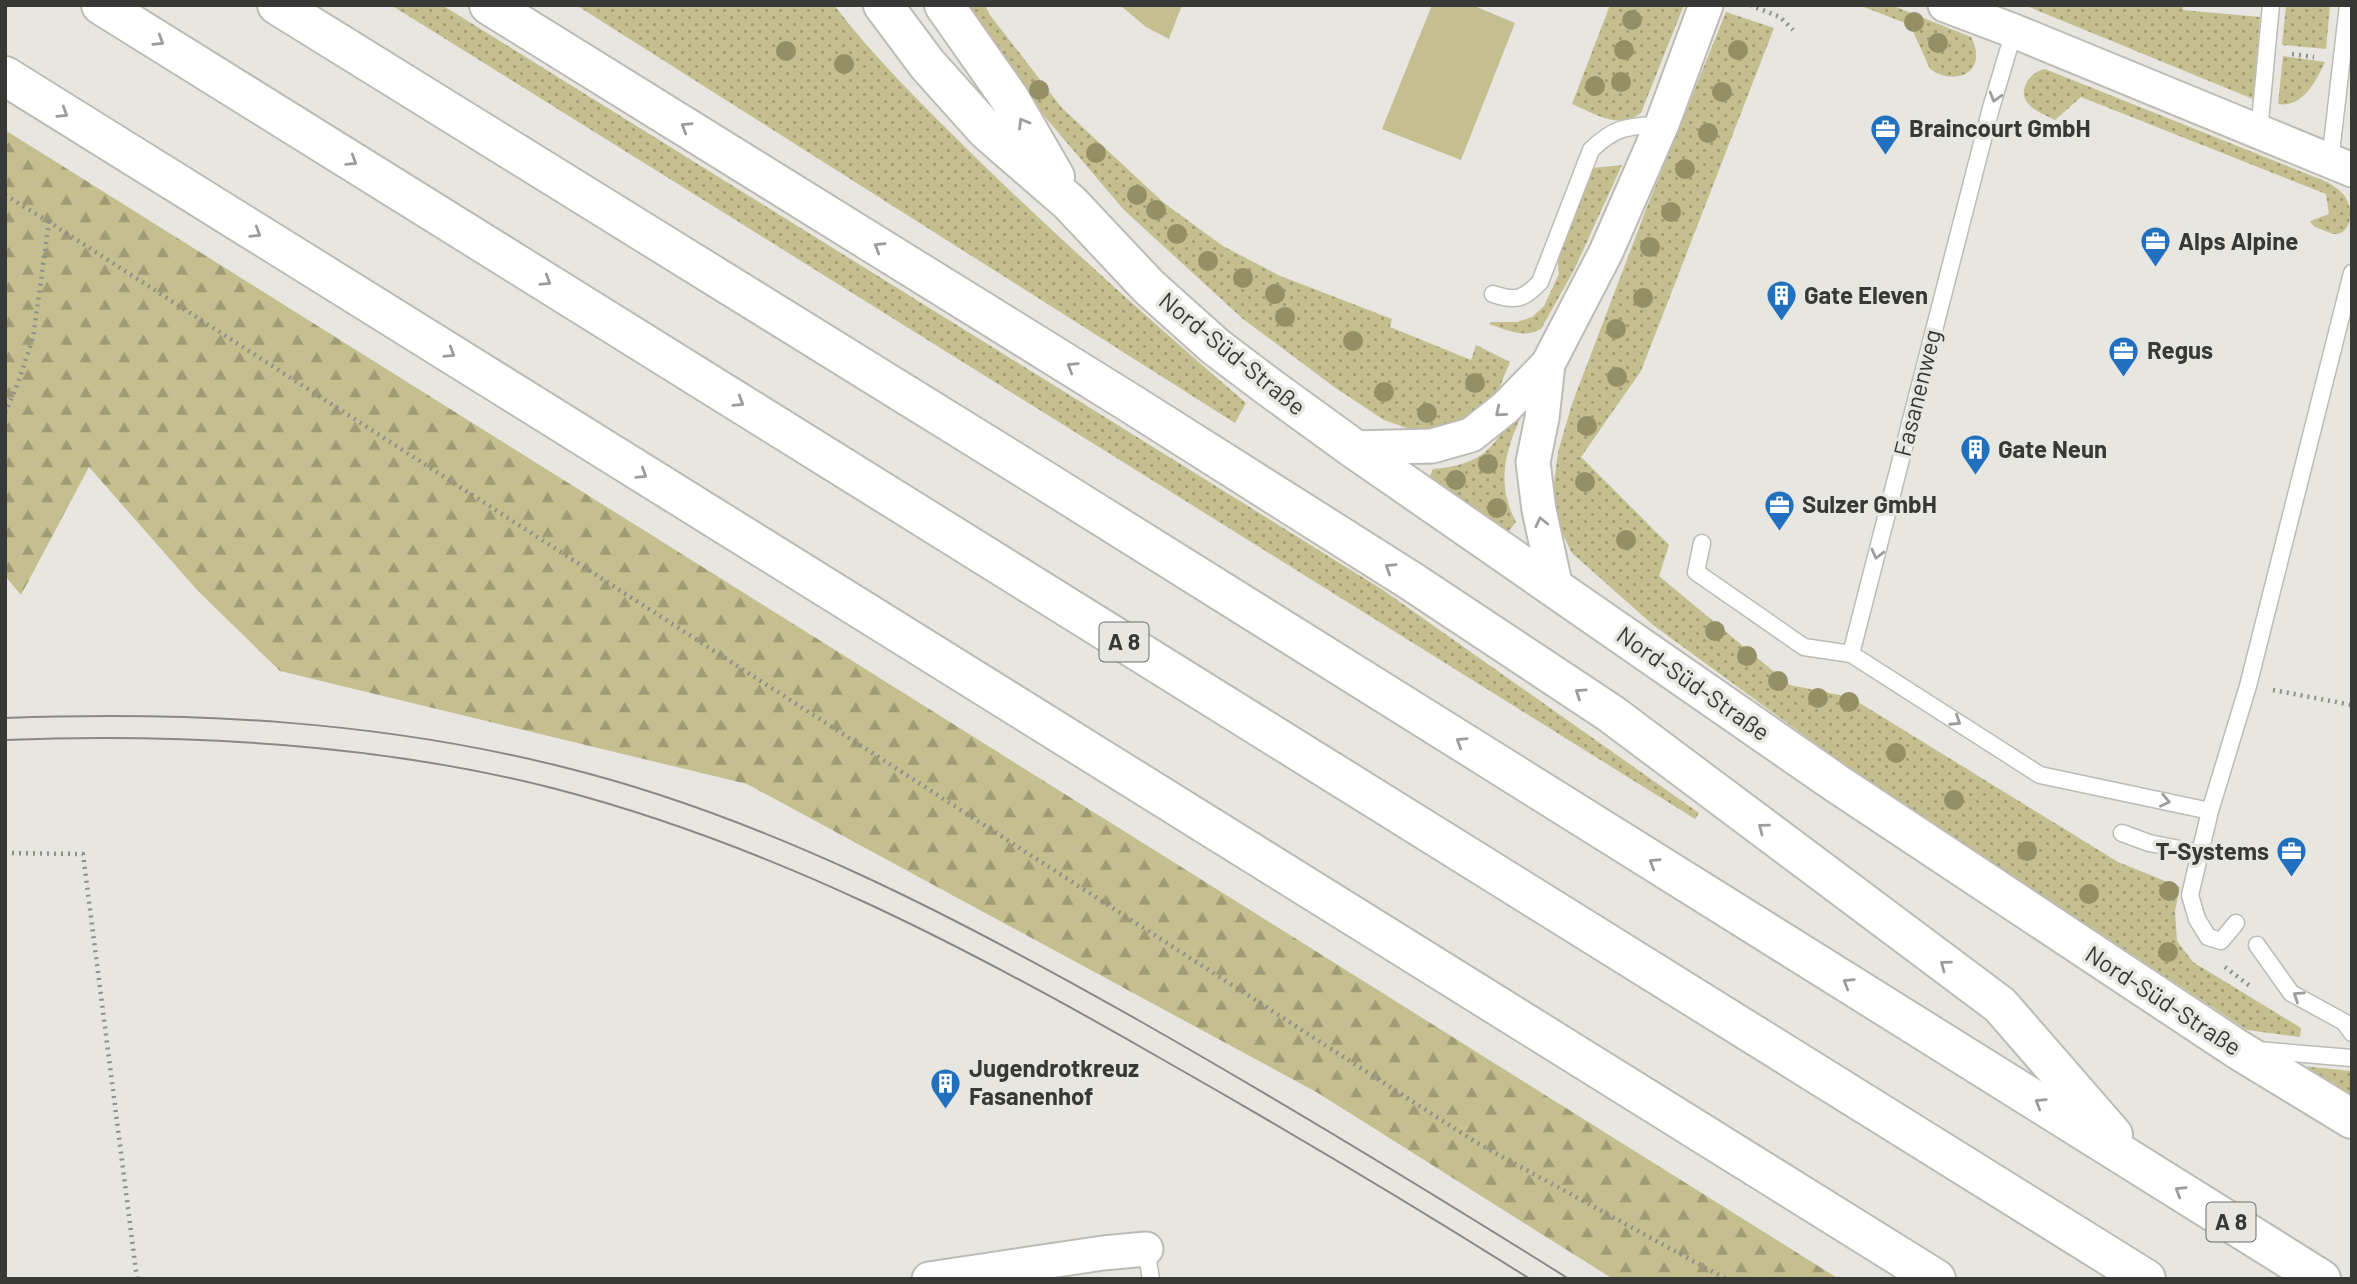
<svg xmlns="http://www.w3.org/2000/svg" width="2357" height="1284" font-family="Barlow,sans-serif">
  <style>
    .grass { fill: url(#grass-dots) }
    .forest { fill: url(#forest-firs) }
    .garden { fill: #c5be8e }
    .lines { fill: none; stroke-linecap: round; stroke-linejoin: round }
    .service-casing { stroke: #bcbbb5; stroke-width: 19 }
    .minor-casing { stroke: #bcbbb5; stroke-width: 37 }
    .secondary-casing { stroke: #bcbbb5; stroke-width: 42 }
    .motorway-casing { stroke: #bcbbb5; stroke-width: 42 }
    .path { stroke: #8f8f8b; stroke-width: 4.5; stroke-dasharray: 2 5; stroke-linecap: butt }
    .service { stroke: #fff; stroke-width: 16 }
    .minor { stroke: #fff; stroke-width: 33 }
    .secondary { stroke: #fff; stroke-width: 38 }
    .motorway { stroke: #fff; stroke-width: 38 }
    .tram { stroke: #8a8986; stroke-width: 2 }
    .tree { fill: #948f65 }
    .oneway { stroke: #9c9c9a }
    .labels { text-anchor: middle; stroke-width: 7; stroke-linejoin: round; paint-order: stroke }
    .shield { fill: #e7e6e1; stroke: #6c6c69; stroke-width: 2 }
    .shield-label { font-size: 23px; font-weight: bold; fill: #383836 }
    .poi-label { font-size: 24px; font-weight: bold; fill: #383836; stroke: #e7e6e1; text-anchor: start }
    .street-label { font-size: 24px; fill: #383836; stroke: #e7e6e1 }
  </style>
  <defs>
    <pattern id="grass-dots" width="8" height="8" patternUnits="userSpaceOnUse" patternTransform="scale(1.75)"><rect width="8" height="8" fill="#c5be8e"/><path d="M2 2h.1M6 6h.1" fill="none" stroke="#a19b75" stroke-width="1.8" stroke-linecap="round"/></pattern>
    <pattern id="forest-firs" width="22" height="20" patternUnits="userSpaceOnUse" patternTransform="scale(1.75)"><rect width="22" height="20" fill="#c5be8e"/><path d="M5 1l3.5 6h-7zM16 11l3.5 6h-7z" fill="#a19b75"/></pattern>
  </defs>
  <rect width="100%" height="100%" fill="#e7e6e1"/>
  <path class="grass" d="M 391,5 L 442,5 L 1383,590 L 1699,813 L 1695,819 Z
    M 576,5 L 834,5 C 876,60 922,104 971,153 C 1060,240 1152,322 1246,403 L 1235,423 Z
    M 964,5 L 985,5 L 990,15 L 1062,108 L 1164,203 L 1223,246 L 1278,275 L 1392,319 L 1390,327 L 1471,360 L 1476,345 L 1510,362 L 1495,398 L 1473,421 L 1421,433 L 1384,420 L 1337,389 L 1243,319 L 1124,210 L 1000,64 Z
    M 1610,5 L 1684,5 L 1641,113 C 1617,130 1596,114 1572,104 Z
    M 1859,5 L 1891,5 L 1971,37 C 1989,70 1957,88 1930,69 L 1910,25 Z
    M 2024,5 L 2183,5 L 2183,10 L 2260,17 L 2253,99 Z
    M 2286,5 L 2330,5 L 2326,49 L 2282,45 Z
    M 1726,12 L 1774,28 L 1641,371 L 1581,457 L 1669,545 L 1659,576 L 1790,685 L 1850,697 L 2118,862 L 2180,887 L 2175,911 L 2177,941 L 2193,962 L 2301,1028 L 2300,1037 L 2247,1030 L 1857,774 L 1653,625 L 1572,553 L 1555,519 L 1553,492 L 1558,452 L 1572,404 L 1647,207 Z
    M 2283,56 L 2325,62 C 2316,81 2303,108 2278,104 Z
    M 2045,69 L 2327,182 C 2335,187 2343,191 2347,200 C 2353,212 2351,236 2333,234 C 2330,233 2326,231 2323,230 C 2316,227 2313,227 2310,221 L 2329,214 L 2326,194 L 2081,97 L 2055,120 C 2039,112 2015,103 2027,82 C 2032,74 2037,71 2045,69 Z
    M 1622,165 L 1574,270 L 1541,329 C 1524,339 1507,330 1489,324 L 1491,322 L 1517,322 L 1532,317 L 1544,306 L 1559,274 L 1557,255 L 1592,168 Z
    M 1518,404 L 1525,408 C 1507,446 1494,481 1516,522 L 1508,532 L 1429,478 L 1433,469 C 1485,465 1495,446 1518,404 Z
    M 2301,1066 L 2352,1071 L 2352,1098 Z"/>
  <path class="forest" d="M 5,130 L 1839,1279 L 1613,1279 L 1318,1093 L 747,784 L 280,671 L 198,591 L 89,467 L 21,595 L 5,576 Z"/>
  <path class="garden" d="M 1120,5 L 1182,5 L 1169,39 L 1146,27 Z
    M 1432,5 L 1472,5 L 1515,23 L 1461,160 L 1382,129 Z"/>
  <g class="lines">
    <defs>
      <path id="service" d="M 2014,31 L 1991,108 L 1851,654 L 2040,775 L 2210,811
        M 2259,132 L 2271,5
        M 2330,161 L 2348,5
        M 1493,294 C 1516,302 1524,299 1540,282 L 1591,150 C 1617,125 1628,127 1662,124
        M 1702,543 L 1696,572 L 1804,647 L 1851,654
        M 2122,833 L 2149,843 L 2200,853
        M 2236,923 L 2221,941 L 2208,937 L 2197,919 L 2190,895 L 2210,811 L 2248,686 L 2352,273
        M 2257,945 L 2291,993 L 2344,1022 L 2352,1033
        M 2257,1050 L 2352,1058
        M 1146,1249 L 1151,1279"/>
      <path id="minor" d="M 1945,5 L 2014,31 L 2352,170
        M 1548,364 L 1542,418 L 1533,462 L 1539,510 L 1556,588
        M 1353,448 L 1432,446 L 1471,435 L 1505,408 L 1548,364 L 1606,252 L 1662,124 L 1706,5
        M 929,1279 L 1103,1253 L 1146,1249"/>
      <path id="secondary" d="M 883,5 L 927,64 L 987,131 L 1070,203 L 1149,287 L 1216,347 L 1273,390 L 1353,448 L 1836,783 L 2237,1049 L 2352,1119
        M 944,5 L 1010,99 L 1055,177"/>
      <path id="motorway" d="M 101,5 L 2146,1279
        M 277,5 L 1042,479 L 2321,1279
        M 489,5 L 1130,403 L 1411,581 L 1610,713 L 2000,1005 L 2113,1135
        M 5,76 L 1936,1279"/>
    </defs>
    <use href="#service" class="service-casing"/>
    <use href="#minor" class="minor-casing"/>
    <use href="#secondary" class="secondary-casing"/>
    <use href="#motorway" class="motorway-casing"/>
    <path class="path" d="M 1750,5 L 1780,17 L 1793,30
      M 2292,54 L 2314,57
      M 5,195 L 49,222
      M 5,413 L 18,383 L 33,338 L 49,222 L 1477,1143 L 1726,1279
      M 2273,690 L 2352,705
      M 5,853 L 83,854 L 137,1279
      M 2225,967 L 2251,987"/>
    <use href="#service" class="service"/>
    <use href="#minor" class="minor"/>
    <use href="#secondary" class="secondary"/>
    <use href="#motorway" class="motorway"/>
    <path class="tram" d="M 5,718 C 194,711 380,721 563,767 C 765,817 958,918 1138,1020 C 1284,1103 1427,1190 1569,1279
      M 5,740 C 185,733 382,744 556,789 C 771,845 969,948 1160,1058 C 1285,1129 1408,1202 1530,1279"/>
  </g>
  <g class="tree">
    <circle cx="1632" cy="20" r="10"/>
    <circle cx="1914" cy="22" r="10"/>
    <circle cx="1938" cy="43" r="10"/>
    <circle cx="1624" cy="50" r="10"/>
    <circle cx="1738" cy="50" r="10"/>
    <circle cx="786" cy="51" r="10"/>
    <circle cx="844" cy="64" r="10"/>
    <circle cx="1621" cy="82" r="10"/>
    <circle cx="1595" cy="86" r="10"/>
    <circle cx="1039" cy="90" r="10"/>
    <circle cx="1722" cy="92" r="10"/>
    <circle cx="1708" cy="133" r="10"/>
    <circle cx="1096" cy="153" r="10"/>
    <circle cx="1685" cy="169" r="10"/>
    <circle cx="1137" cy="195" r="10"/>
    <circle cx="1156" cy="210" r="10"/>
    <circle cx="1671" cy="212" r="10"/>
    <circle cx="1177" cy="234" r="10"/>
    <circle cx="1650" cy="247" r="10"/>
    <circle cx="1208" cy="261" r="10"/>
    <circle cx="1243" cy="278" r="10"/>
    <circle cx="1275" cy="294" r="10"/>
    <circle cx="1643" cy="298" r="10"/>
    <circle cx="1285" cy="317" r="10"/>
    <circle cx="1616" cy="329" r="10"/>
    <circle cx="1353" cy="341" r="10"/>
    <circle cx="1617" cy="377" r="10"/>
    <circle cx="1475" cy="383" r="10"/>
    <circle cx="1384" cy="392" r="10"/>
    <circle cx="1427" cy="413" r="10"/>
    <circle cx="1587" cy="426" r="10"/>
    <circle cx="1488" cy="464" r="10"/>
    <circle cx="1456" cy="480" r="10"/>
    <circle cx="1585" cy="482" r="10"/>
    <circle cx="1497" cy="508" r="10"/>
    <circle cx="1626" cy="540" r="10"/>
    <circle cx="1715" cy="631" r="10"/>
    <circle cx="1747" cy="656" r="10"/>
    <circle cx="1778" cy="681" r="10"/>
    <circle cx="1818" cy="698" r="10"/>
    <circle cx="1849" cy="702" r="10"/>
    <circle cx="1896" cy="753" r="10"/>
    <circle cx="1954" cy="800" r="10"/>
    <circle cx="2027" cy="851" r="10"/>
    <circle cx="2169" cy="891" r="10"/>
    <circle cx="2089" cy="894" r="10"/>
    <circle cx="2168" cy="952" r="10"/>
  </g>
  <defs><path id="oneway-chevron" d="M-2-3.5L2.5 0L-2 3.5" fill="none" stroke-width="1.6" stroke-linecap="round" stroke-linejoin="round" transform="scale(1.75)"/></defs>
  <g class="oneway">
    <use href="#oneway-chevron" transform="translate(159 41) rotate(32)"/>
    <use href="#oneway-chevron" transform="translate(1995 97) rotate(106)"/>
    <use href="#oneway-chevron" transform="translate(63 113) rotate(32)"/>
    <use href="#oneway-chevron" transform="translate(1023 123) rotate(-120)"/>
    <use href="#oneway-chevron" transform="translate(686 127) rotate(-148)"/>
    <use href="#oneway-chevron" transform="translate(352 161) rotate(32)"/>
    <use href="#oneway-chevron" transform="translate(256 233) rotate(32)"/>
    <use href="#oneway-chevron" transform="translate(879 247) rotate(-148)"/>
    <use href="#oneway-chevron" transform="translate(546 281) rotate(32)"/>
    <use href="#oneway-chevron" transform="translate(450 353) rotate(32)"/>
    <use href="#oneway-chevron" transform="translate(1072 367) rotate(-148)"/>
    <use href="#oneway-chevron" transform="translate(739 402) rotate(32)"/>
    <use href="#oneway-chevron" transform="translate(1500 412) rotate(140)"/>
    <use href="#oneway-chevron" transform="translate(642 474) rotate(32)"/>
    <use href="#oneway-chevron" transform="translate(1541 522) rotate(-103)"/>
    <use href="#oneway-chevron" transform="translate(1877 554) rotate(104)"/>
    <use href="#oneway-chevron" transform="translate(1390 568) rotate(-148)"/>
    <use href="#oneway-chevron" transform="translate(1580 693) rotate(-146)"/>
    <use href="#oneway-chevron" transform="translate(1956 721) rotate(33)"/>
    <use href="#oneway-chevron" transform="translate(1461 742) rotate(-148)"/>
    <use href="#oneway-chevron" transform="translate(2165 801) rotate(12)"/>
    <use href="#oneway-chevron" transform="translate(1763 828) rotate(-143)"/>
    <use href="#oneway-chevron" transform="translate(1654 863) rotate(-148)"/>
    <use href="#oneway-chevron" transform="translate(1945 965) rotate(-143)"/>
    <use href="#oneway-chevron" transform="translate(1848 983) rotate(-148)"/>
    <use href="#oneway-chevron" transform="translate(2298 996) rotate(-146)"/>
    <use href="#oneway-chevron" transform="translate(2040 1103) rotate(-148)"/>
    <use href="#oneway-chevron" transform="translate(2180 1191) rotate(-148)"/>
  </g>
  <defs>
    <symbol id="office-pin" viewBox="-11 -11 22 30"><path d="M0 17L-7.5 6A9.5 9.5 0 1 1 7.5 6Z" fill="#2070bf" stroke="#e7e6e1"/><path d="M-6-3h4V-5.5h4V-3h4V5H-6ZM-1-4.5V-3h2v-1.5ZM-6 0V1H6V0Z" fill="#fff"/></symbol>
    <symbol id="building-pin" viewBox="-11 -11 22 30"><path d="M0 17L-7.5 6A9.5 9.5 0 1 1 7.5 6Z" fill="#2070bf" stroke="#e7e6e1"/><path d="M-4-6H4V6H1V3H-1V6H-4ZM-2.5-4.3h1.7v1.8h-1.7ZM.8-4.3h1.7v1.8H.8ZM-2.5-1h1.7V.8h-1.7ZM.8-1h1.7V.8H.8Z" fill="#fff"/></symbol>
  </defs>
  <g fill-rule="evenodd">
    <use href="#office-pin" x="1868" y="112" width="35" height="47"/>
    <use href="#office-pin" x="2138" y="224" width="35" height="47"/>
    <use href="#building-pin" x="1764" y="278" width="35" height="47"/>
    <use href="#office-pin" x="2106" y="334" width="35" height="47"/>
    <use href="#building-pin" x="1958" y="432" width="35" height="47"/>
    <use href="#office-pin" x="1762" y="488" width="35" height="47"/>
    <use href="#office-pin" x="2274" y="834" width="35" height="47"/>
    <use href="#building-pin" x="928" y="1066" width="35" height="47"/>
  </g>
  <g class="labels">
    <g class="shield">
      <rect x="1099.5" y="622.5" width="49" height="39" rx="5"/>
      <rect x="2206.5" y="1202.5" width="49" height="39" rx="5"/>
    </g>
    <g class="shield-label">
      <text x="1124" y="650">A 8</text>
      <text x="2231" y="1230">A 8</text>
    </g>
    <g class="poi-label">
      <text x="1909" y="137">Braincourt GmbH</text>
      <text x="2178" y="250">Alps Alpine</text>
      <text x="1804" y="304">Gate Eleven</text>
      <text x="2147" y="359">Regus</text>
      <text x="1998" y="458">Gate Neun</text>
      <text x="1802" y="513">Sulzer GmbH</text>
      <text x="2269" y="860" text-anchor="end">T-Systems</text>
      <text x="969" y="1077">Jugendrotkreuz<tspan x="969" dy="28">Fasanenhof</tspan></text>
    </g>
    <g class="street-label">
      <text transform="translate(1232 354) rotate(39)" y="8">Nord-Süd-Straße</text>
      <text transform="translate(1918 393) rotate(-76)" y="8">Fasanenweg</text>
      <text transform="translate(1693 684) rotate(35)" y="8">Nord-Süd-Straße</text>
      <text transform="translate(2163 1001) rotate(33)" y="8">Nord-Süd-Straße</text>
    </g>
  </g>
  <rect width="2357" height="1284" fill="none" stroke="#383836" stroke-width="14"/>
</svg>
